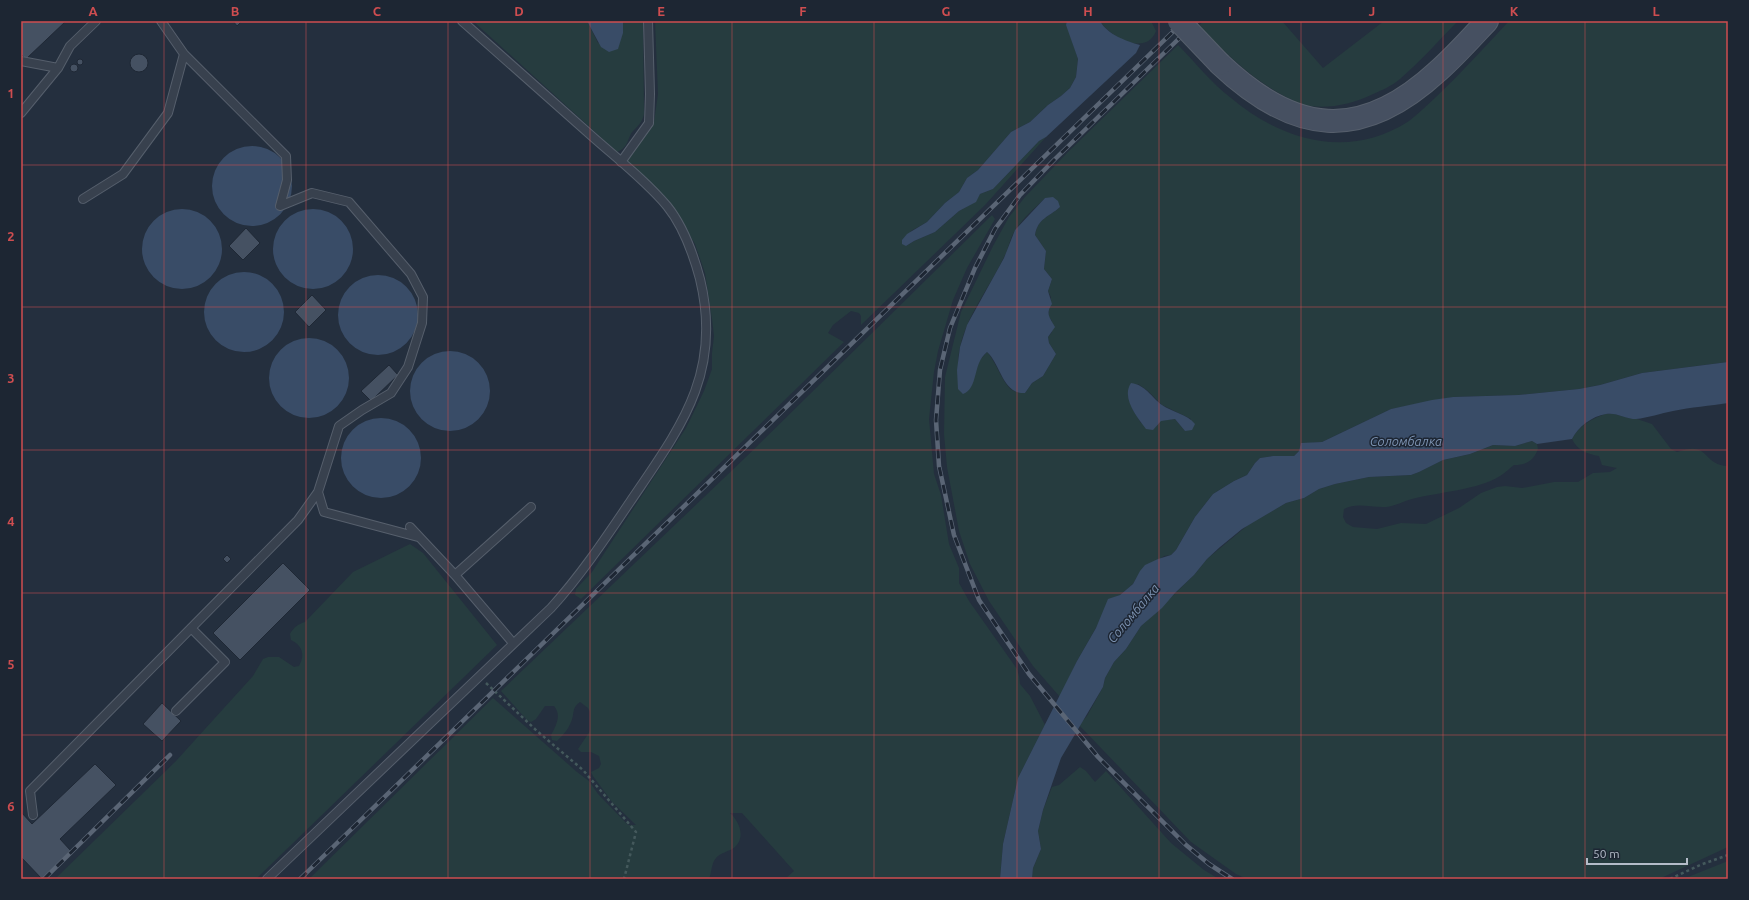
<svg xmlns="http://www.w3.org/2000/svg" width="1749" height="900" font-family="Ubuntu,sans-serif">
  <style>
    .green { fill: #263c3f; fill-rule: evenodd }
    .water { fill: #394c67 }
    .building { fill: #455162; stroke: #1f2835 }
    .lines { fill: none; stroke-linecap: round; stroke-linejoin: round }
    .service-casing { stroke: #565f6c; stroke-width: 10 }
    .secondary-casing { stroke: #565f6c; stroke-width: 24 }
    .path { stroke: #44595c; stroke-width: 2.5; stroke-dasharray: 3 3; stroke-linecap: butt }
    .service { stroke: #38414e; stroke-width: 8 }
    .secondary { stroke: #465061; stroke-width: 22 }
    .rail-casing { stroke: #5a6575; stroke-width: 4.5 }
    .rail { stroke: #1d2633; stroke-width: 3; stroke-dasharray: 9; stroke-linecap: butt }
    .secondary-bridge-casing { stroke: #565f6c; stroke-width: 24; stroke-linecap: butt }
    .secondary-bridge { stroke: #465061; stroke-width: 22 }
    .grid { fill: none; stroke: #ce4d50; stroke-width: 1; stroke-opacity: 0.55 }
    .labels { text-anchor: middle; stroke-width: 3; stroke-linejoin: round; paint-order: stroke }
    .water-label { font-size: 13px; font-style: italic; fill: #7c92b1; stroke: #1d2633 }
    .neatline { fill: none; stroke: #ce4d50; stroke-width: 1.5 }
    .grid-label { font-size: 13px; text-anchor: middle; font-weight: bold; fill: #ce4d50 }
  </style>
  <rect width="100%" height="100%" fill="#242f3e"/>
  <path class="green" d="M 473,21 L 587,21 L 598,43 L 621,38 L 623,21 L 643,21 L 644,114 C 642,122 639,125 634,130 C 627,136 630,147 617,152 Z
    M 655,21 L 1067,21 L 1067,25 L 1078,59 L 1076,77 L 1070,88 L 1061,96 L 1048,105 L 1030,122 L 1011,132 L 978,170 L 967,178 L 959,192 L 945,203 L 927,222 L 911,231 L 906,246 L 914,241 L 935,232 L 959,211 L 975,202 L 980,194 L 993,189 L 1039,141 L 1046,137 L 985,205 L 861,325 L 861,316 L 859,313 L 851,311 L 833,325 L 828,333 L 844,342 L 581,599 L 575,595 L 576,589 L 592,572 L 686,428 L 704,391 L 712,369 L 712,353 L 714,336 L 712,319 L 705,273 L 695,244 L 675,211 L 647,179 L 626,161 L 654,122 L 658,94 Z
    M 1100,21 L 1151,21 L 1156,31 C 1146,57 1110,37 1100,21 Z
    M 1203,21 L 1282,21 L 1323,68 L 1384,21 L 1458,21 C 1439,40 1421,61 1400,79 C 1392,86 1380,91 1371,95 C 1349,105 1319,112 1297,102 C 1259,86 1227,55 1199,26 Z
    M 1509,21 L 1728,21 L 1728,362 L 1642,373 L 1600,385 L 1579,389 L 1518,395 L 1453,397 L 1391,409 L 1322,442 L 1301,444 L 1299,451 L 1294,456 L 1273,456 L 1260,458 L 1255,463 L 1247,475 L 1234,481 L 1213,494 L 1195,517 L 1176,550 L 1171,555 L 1164,556 L 1137,577 L 1133,584 L 1120,595 L 1113,598 L 1077,661 L 1060,697 L 1033,666 L 989,601 L 970,564 L 959,531 L 947,467 L 944,434 L 945,377 L 961,312 L 993,246 L 1009,217 L 1025,197 L 1068,152 L 1178,45 C 1195,62 1211,83 1231,98 C 1282,141 1349,160 1409,121 C 1418,114 1427,105 1436,97 C 1461,73 1485,47 1509,21 ZM 1045,198 L 1060,207 C 1049,217 1038,218 1035,235 L 1046,251 L 1044,269 L 1052,279 L 1048,291 L 1051,297 L 1048,316 L 1052,321 L 1052,332 L 1048,337 L 1049,343 L 1056,354 L 1043,376 L 1032,383 L 1025,393 C 1021,393 1015,392 1012,390 C 1003,384 995,360 987,352 L 979,361 L 975,374 L 958,362 C 960,323 988,291 1004,257 C 1009,248 1010,237 1016,229 C 1024,217 1035,208 1045,198 ZM 1138,384 L 1148,391 L 1162,405 L 1191,419 L 1185,431 L 1175,419 L 1141,423 L 1133,410 L 1128,396 Z
    M 992,215 L 995,219 L 967,268 L 953,300 L 938,351 L 934,372 L 929,419 L 934,474 L 941,495 L 949,544 L 959,568 L 959,583 L 969,601 L 1017,669 L 1019,676 L 1020,684 L 1030,696 L 1045,725 L 1018,778 L 1003,844 L 1000,879 L 785,879 L 794,871 L 742,813 L 730,813 C 739,821 746,837 735,847 C 729,852 721,852 716,858 C 711,864 712,872 709,879 L 309,879 L 493,698 L 577,772 L 589,781 L 598,794 L 628,825 L 636,825 L 612,802 L 593,776 L 591,772 L 599,768 L 601,764 L 599,756 L 591,752 L 581,752 L 578,749 L 590,731 L 590,712 L 588,708 L 580,702 C 571,708 575,714 571,722 C 568,730 563,735 557,741 L 552,740 L 551,735 C 556,726 562,715 554,706 L 545,706 L 536,719 L 531,722 L 527,720 L 501,691 L 746,457 Z
    M 1605,414 L 1614,414 L 1629,418 L 1637,419 L 1652,424 L 1671,449 L 1677,452 C 1711,440 1700,464 1728,466 L 1728,847 L 1659,879 L 1247,879 L 1236,874 L 1191,842 L 1079,725 L 1087,716 L 1103,687 L 1105,678 L 1114,662 L 1126,649 L 1141,626 L 1194,575 L 1207,559 L 1248,525 L 1286,503 L 1304,498 L 1319,489 L 1335,484 L 1369,477 L 1411,475 L 1419,472 L 1443,460 L 1470,454 L 1493,445 L 1515,446 L 1532,441 L 1537,444 L 1538,449 C 1534,460 1527,465 1514,465 C 1510,468 1505,473 1500,476 C 1478,490 1438,492 1412,499 C 1403,501 1396,506 1386,507 C 1371,508 1358,502 1344,509 L 1343,517 L 1346,523 L 1353,527 L 1377,529 L 1401,523 L 1426,524 L 1459,508 L 1481,493 L 1497,487 L 1505,486 L 1522,488 L 1554,482 L 1578,482 L 1593,473 L 1610,472 L 1617,468 L 1602,465 L 1599,456 C 1587,454 1577,450 1572,439 C 1579,425 1592,419 1605,414 Z
    M 410,544 L 423,553 L 497,645 L 256,879 L 55,879 L 176,761 L 253,676 L 263,659 L 268,657 L 279,657 L 294,667 L 299,666 C 305,655 303,646 291,640 L 290,634 C 293,628 298,624 305,622 L 353,572 Z
    M 1080,767 L 1086,771 L 1095,782 L 1106,771 L 1171,843 L 1204,870 L 1219,879 L 1032,879 L 1033,868 L 1041,849 L 1038,831 L 1043,810 L 1052,787 L 1059,785 Z
    M 1728,861 L 1728,879 L 1683,879 Z"/>
  <path class="water" d="M 587,21 L 623,21 L 623,33 L 618,49 L 609,52 L 601,47 Z
    M 1067,21 L 1100,21 C 1108,35 1126,41 1140,45 L 1136,53 L 1046,137 L 1039,141 L 993,189 L 980,194 L 976,202 L 959,211 L 935,232 L 914,241 L 906,246 L 902,244 L 902,240 L 907,234 L 927,222 L 945,203 L 959,192 L 967,178 L 978,170 L 1011,132 L 1030,122 L 1048,105 L 1061,96 L 1070,88 L 1076,77 L 1078,59 L 1066,25 Z
    M212 186a40 40 0 1 1 80 0a40 40 0 1 1-80 0Z
    M 1053,197 L 1058,201 L 1060,207 C 1049,217 1038,218 1035,235 L 1046,251 L 1044,269 L 1052,279 L 1048,291 L 1052,304 C 1045,314 1050,318 1055,327 L 1048,337 L 1049,343 L 1056,354 L 1043,376 L 1032,383 L 1025,393 C 1003,395 1000,363 987,352 C 972,364 979,388 963,394 L 958,389 L 957,370 L 960,347 L 967,325 L 1004,258 L 1015,230 L 1045,198 Z
    M142 249a40 40 0 1 1 80 0a40 40 0 1 1-80 0Z
    M273 249a40 40 0 1 1 80 0a40 40 0 1 1-80 0Z
    M204 312a40 40 0 1 1 80 0a40 40 0 1 1-80 0Z
    M338 315a40 40 0 1 1 80 0a40 40 0 1 1-80 0Z
    M269 378a40 40 0 1 1 80 0a40 40 0 1 1-80 0Z
    M410 391a40 40 0 1 1 80 0a40 40 0 1 1-80 0Z
    M 1728,362 L 1728,403 C 1710,406 1691,407 1673,411 C 1661,413 1648,418 1636,419 C 1626,419 1616,412 1606,414 C 1592,416 1578,427 1572,439 L 1537,444 L 1532,441 L 1515,446 L 1493,445 L 1470,454 L 1443,460 L 1419,472 L 1411,475 L 1369,477 L 1335,484 L 1319,489 L 1304,498 L 1286,503 L 1242,529 L 1220,547 L 1207,559 L 1194,575 L 1175,593 L 1162,608 L 1141,626 L 1126,649 L 1114,662 L 1105,678 L 1103,687 L 1061,758 L 1043,810 L 1038,831 L 1041,849 L 1033,868 L 1032,879 L 1000,879 L 1003,844 L 1018,778 L 1077,661 L 1096,628 L 1108,599 L 1120,595 L 1133,584 L 1140,571 L 1145,565 L 1158,559 L 1171,555 L 1176,550 L 1195,517 L 1213,494 L 1234,481 L 1247,475 L 1255,463 L 1260,458 L 1273,456 L 1294,456 L 1299,451 L 1301,443 L 1322,442 L 1391,409 L 1432,400 L 1453,397 L 1518,395 L 1579,389 L 1600,385 L 1642,373 Z
    M 1131,383 C 1146,385 1151,397 1162,405 C 1172,412 1187,414 1195,424 L 1192,430 L 1185,431 L 1175,419 L 1161,421 L 1153,430 L 1146,429 C 1137,417 1121,398 1131,383 Z
    M341 458a40 40 0 1 1 80 0a40 40 0 1 1-80 0Z"/>
  <path class="building" d="M 21,21 L 66,21 L 26,59 L 21,54 Z
    M 233,21 L 242,21 L 237,26 Z
    M130 63a9 9 0 1 1 18 0a9 9 0 1 1-18 0Z
    M77 62a3 3 0 1 1 6 0a3 3 0 1 1-6 0Z
    M70 68a4 4 0 1 1 8 0a4 4 0 1 1-8 0Z
    M 246,228 L 260,243 L 243,260 L 229,246 Z
    M 312,295 L 326,310 L 309,327 L 295,312 Z
    M 389,365 L 398,375 L 371,401 L 361,391 Z
    M 227,555 L 231,559 L 227,563 L 223,559 Z
    M 283,563 L 310,590 L 240,660 L 213,633 Z
    M 162,703 L 181,721 L 162,741 L 143,724 Z
    M 95,764 L 116,785 L 60,839 L 71,851 L 42,879 L 21,857 L 21,812 L 32,824 Z"/>
  <g class="lines">
    <defs>
      <path id="service" d="M 161,21 L 184,54 L 286,156 L 287,180 L 280,206 L 312,193 L 349,202 L 411,274 L 423,297 L 422,323 L 408,367 L 391,393 L 362,410 L 339,426 L 318,492 L 324,512 L 418,537
        M 21,61 L 58,68
        M 21,113 L 58,68 L 70,46 L 96,21
        M 621,162 L 649,123 L 650,94 L 648,21
        M 83,199 L 123,174 L 168,113 L 184,54
        M 410,527 L 455,575 L 513,643
        M 455,575 L 531,507
        M 176,711 L 225,662 L 191,628
        M 33,815 L 30,791 L 298,520 L 318,492
        M 267,879 L 551,608 C 581,575 605,539 630,502 C 680,428 723,374 700,279 C 693,253 684,227 667,206 C 646,181 619,160 594,138 C 550,99 506,60 462,21"/>
      <path id="secondary" d="M 1220,64 C 1294,134 1360,143 1438,71 C 1455,56 1471,38 1487,21"/>
    </defs>
    <use href="#service" class="service-casing"/>
    <use href="#secondary" class="secondary-casing"/>
    <path class="path" d="M 486,683 L 537,731 L 583,770 L 636,832 L 624,879
      M 1670,879 L 1700,865 L 1728,855"/>
    <use href="#service" class="service"/>
    <use href="#secondary" class="secondary"/>
    <defs>
      <path id="rail" d="M 1197,21 L 1054,160 L 1020,195 L 995,229 L 975,268 L 950,328 L 940,370 L 936,420 L 939,466 L 954,535 L 979,600 L 1029,674 L 1098,757 L 1186,845 L 1209,864 L 1232,879
        M 44,879 L 170,755
        M 300,879 L 1184,21"/>
    </defs>
    <use href="#rail" class="rail-casing"/>
    <use href="#rail" class="rail"/>
    <defs>
      <path id="secondary-bridge" d="M 1179,21 L 1220,64"/>
    </defs>
    <use href="#secondary-bridge" class="secondary-bridge-casing"/>
    <use href="#secondary-bridge" class="secondary-bridge"/>
  </g>
  <path class="grid" d="M 164,21 L 164,879M 306,21 L 306,879M 448,21 L 448,879M 590,21 L 590,879M 732,21 L 732,879M 874,21 L 874,879M 1017,21 L 1017,879M 1159,21 L 1159,879M 1301,21 L 1301,879M 1443,21 L 1443,879M 1585,21 L 1585,879M 21,165 L 1728,165M 21,307 L 1728,307M 21,450 L 1728,450M 21,593 L 1728,593M 21,735 L 1728,735"/>
  <g class="labels">
    <g class="water-label">
      <text x="1406" y="446">Соломбалка</text>
      <text transform="translate(1133 613) rotate(-50)" y="5">Соломбалка</text>
    </g>
  </g>
  <rect width="1749" height="900" fill="none" stroke="#1d2633" stroke-width="44"/>
  <path d="M1587 858v6h100v-6" fill="none" stroke="#b4bcc9" stroke-width="2"/>
  <text x="1593" y="858" font-size="12" fill="#b4bcc9" stroke="#1d2633" stroke-width="3" paint-order="stroke">50 m</text>
  <rect x="22" y="22" width="1705" height="856" class="neatline"/>
  <g class="grid-label">
    <text x="93" y="16">A</text>
    <text x="235" y="16">B</text>
    <text x="377" y="16">C</text>
    <text x="519" y="16">D</text>
    <text x="661" y="16">E</text>
    <text x="803" y="16">F</text>
    <text x="946" y="16">G</text>
    <text x="1088" y="16">H</text>
    <text x="1230" y="16">I</text>
    <text x="1372" y="16">J</text>
    <text x="1514" y="16">K</text>
    <text x="1656" y="16">L</text>
    <text x="11" y="98">1</text>
    <text x="11" y="241">2</text>
    <text x="11" y="383">3</text>
    <text x="11" y="526">4</text>
    <text x="11" y="669">5</text>
    <text x="11" y="811">6</text>
  </g>
</svg>
